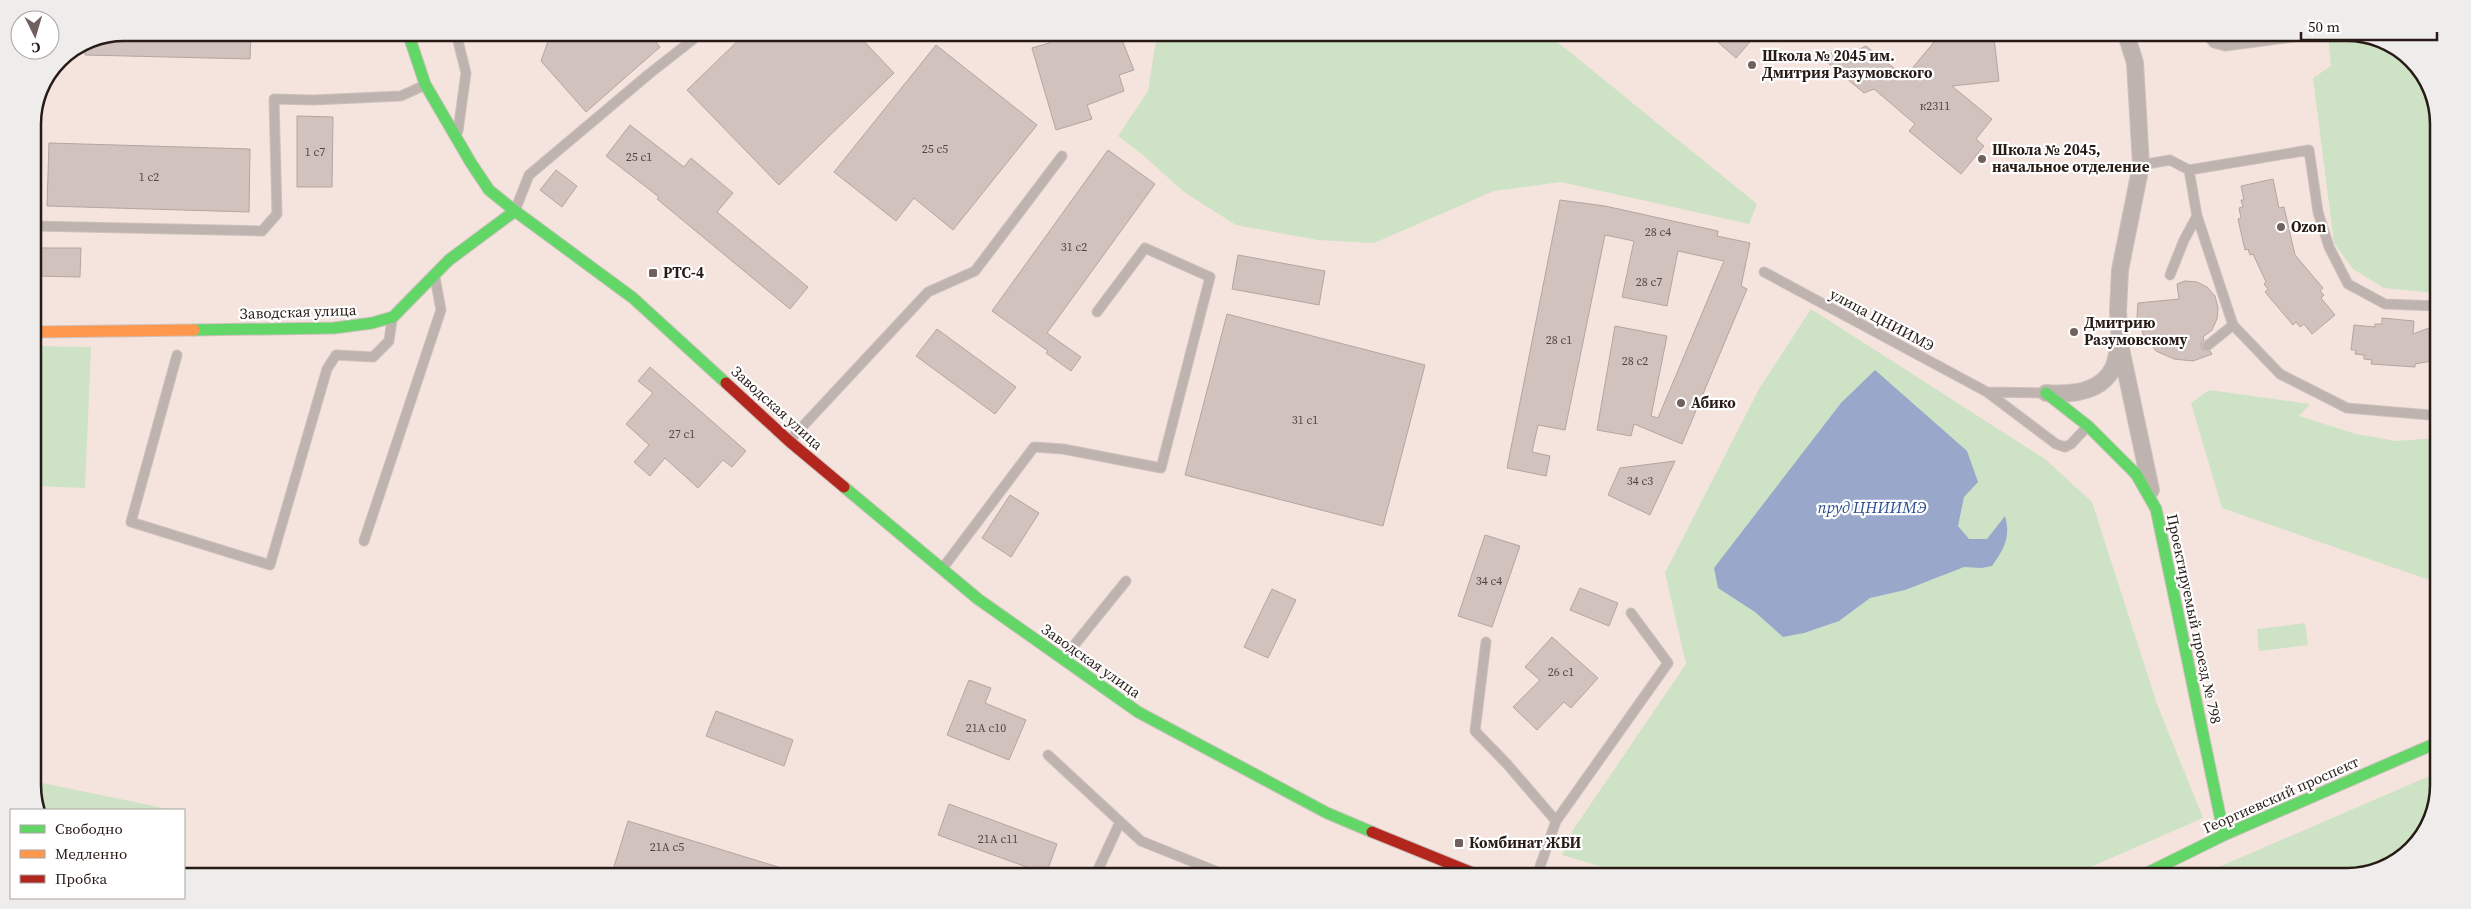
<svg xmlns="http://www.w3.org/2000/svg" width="2471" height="909" font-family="'Source Serif 4',serif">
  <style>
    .green { fill: #cee2c5 }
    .water { fill: #98a7ca }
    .building { fill: #d1c2bd; stroke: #b3a5a0 }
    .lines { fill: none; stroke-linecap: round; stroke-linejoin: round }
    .lane-casing { stroke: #cec1bc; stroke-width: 11 }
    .street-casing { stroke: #cec1bc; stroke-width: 18 }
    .fast-casing { stroke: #cec1bc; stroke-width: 13 }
    .slow-casing { stroke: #cec1bc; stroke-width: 13 }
    .jam-casing { stroke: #cec1bc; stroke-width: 13 }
    .lane { stroke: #beb3ae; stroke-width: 9 }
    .street { stroke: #beb3ae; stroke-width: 16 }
    .fast { stroke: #63d668; stroke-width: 11 }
    .slow { stroke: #ff974d; stroke-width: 11 }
    .jam { stroke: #b3261e; stroke-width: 11 }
    .poi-dot { fill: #70615c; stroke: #fff; stroke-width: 2 }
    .labels { text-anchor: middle; stroke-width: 4.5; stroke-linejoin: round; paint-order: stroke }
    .number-label { font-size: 12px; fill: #524540 }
    .poi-label { font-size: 15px; font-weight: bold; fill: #281b16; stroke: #fff; text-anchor: start }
    .street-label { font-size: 15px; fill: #281b16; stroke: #fff }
    .water-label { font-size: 16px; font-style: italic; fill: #2b4e8f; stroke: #fff }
    .rim { fill: none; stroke: #281b16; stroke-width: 2.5 }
  </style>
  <rect width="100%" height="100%" fill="#f5e4de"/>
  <path class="green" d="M 1157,35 L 1550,36 L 1757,204 L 1749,224 L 1561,182 L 1494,191 L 1374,243 L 1318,240 L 1236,225 L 1184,192 L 1144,156 L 1118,136 L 1148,91 Z
    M 2328,37 L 2376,37 L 2419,68 L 2438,118 L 2437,291 L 2434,293 L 2384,288 L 2353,269 L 2334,243 L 2313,78 L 2331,66 Z
    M 1811,309 L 2045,459 L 2092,502 L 2157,704 L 2203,818 L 2070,876 L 1630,875 L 1562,855 L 1573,830 L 1686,664 L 1665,573 L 1759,389 Z
    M 33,346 L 91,347 L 85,488 L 33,486 Z
    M 2209,390 L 2310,404 L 2299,416 L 2356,434 L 2396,441 L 2436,438 L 2435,582 L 2222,508 L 2191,403 Z
    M 2305,623 L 2308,645 L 2259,651 L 2257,629 Z
    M 2434,774 L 2434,814 L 2403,858 L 2347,876 L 2198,876 Z
    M 33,781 L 173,810 L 40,810 L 33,791 Z"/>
  <path class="water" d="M 1875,370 L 1967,451 L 1978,482 L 1964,497 L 1958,526 L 1969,539 L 1987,539 L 2005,516 C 2011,537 2004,549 1992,566 L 1982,568 L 1964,567 L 1905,590 L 1870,598 L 1839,621 L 1804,633 L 1783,637 L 1755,612 L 1718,588 L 1714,568 L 1841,403 Z"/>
  <path class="building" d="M 124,32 L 251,33 L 250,59 L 85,55 L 85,42 L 89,39 Z
    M 551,33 L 649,34 L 660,47 L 586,112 L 541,61 Z
    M 745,34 L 857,34 L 894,73 L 779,185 L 687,90 Z
    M 1046,34 L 1120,35 L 1134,70 L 1119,75 L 1124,91 L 1087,105 L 1092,119 L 1056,130 L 1032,48 L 1049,43 Z
    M 1711,36 L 1755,36 L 1736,58 Z
    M 1939,36 L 1994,38 L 1999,81 L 1952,86 L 1992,119 L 1976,139 L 1984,146 L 1961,174 L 1909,131 L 1915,124 L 1874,89 L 1864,93 L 1822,58 L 1840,49 L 1848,55 L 1866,46 L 1905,77 Z
    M 936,45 L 1037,125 L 953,230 L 914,198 L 896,221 L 834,172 Z
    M 297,116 L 333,117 L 332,187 L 297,187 Z
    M 630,125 L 684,167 L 691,158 L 733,193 L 717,212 L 808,287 L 790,309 L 657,199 L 659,197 L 606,156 Z
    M 49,143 L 250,149 L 249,212 L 47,206 Z
    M 1108,150 L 1155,184 L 1047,333 L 1081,357 L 1071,371 L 1046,353 L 1048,351 L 992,311 Z
    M 556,170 L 577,186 L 562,207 L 540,190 Z
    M 2273,179 L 2279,208 L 2284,207 L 2295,255 L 2323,288 L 2320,291 L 2324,295 L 2321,298 L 2335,315 L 2312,334 L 2304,324 L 2300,327 L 2296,322 L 2293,325 L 2265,292 L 2268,289 L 2264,284 L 2266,282 L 2253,254 L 2250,255 L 2248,249 L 2245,250 L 2238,219 L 2241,218 L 2239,208 L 2243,207 L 2241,200 L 2244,200 L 2241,186 Z
    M 1560,200 L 1605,206 L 1718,231 L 1717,236 L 1750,243 L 1741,286 L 1747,289 L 1682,444 L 1634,424 L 1631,436 L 1597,430 L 1615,326 L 1667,336 L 1651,416 L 1658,418 L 1724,261 L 1678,251 L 1667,306 L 1622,297 L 1634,241 L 1605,235 L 1565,430 L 1538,425 L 1532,452 L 1550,456 L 1546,476 L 1507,468 Z
    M 33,248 L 81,248 L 80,277 L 33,276 Z
    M 1238,255 L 1325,271 L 1319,305 L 1232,289 Z
    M 2185,281 L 2197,282 L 2207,287 L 2215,296 L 2218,308 L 2217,319 L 2212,330 L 2203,337 L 2204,340 L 2201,344 L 2202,350 L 2210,351 L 2212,354 L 2193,361 L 2174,359 L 2156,351 L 2144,336 L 2137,317 L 2138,303 L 2179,299 L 2177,284 Z
    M 1227,314 L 1425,365 L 1383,526 L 1185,475 Z
    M 2382,318 L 2414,321 L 2413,334 L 2437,325 L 2437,360 L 2415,364 L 2415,367 L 2371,364 L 2372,360 L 2364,359 L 2364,355 L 2355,354 L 2356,350 L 2351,350 L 2354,325 L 2375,327 L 2375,324 L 2382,324 Z
    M 937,329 L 1016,387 L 995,414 L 916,356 Z
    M 650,367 L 746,451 L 732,467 L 723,460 L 698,488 L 665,458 L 650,476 L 634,462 L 649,445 L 626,424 L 653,393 L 638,381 Z
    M 1675,461 L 1650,515 L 1608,495 L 1620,468 Z
    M 1010,495 L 1039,513 L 1011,557 L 982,538 Z
    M 1485,535 L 1520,546 L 1492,627 L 1458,616 Z
    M 1580,588 L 1618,603 L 1609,626 L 1570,610 Z
    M 1272,589 L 1296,600 L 1268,658 L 1244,647 Z
    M 1552,637 L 1598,678 L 1571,708 L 1564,702 L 1537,730 L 1513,707 L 1540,680 L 1525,667 Z
    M 969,680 L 991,688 L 985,703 L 1026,720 L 1009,760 L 947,735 Z
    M 716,711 L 793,740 L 784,766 L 706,736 Z
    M 949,804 L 1057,844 L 1046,874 L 938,835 Z
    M 628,821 L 788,870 L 788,873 L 612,873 Z"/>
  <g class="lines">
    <defs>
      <path id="lane" d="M 456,33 L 466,73 L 458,131
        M 2209,37 L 2214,43 L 2225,46 L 2294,37
        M 2141,165 L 2170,160 L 2189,170
        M 516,208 L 529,175 L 649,74 L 700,34
        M 33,226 L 262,231 L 277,214 L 274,99 L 313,100 L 401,96 L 425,85
        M 1764,272 L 1987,392 L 2056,444 L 2065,447 L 2071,444 L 2087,427
        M 2170,275 L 2184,240 L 2197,216
        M 2207,346 L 2233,325
        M 177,355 L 131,522 L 270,565 L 327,369 L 336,355 L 373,357 L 389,341 L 392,320
        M 1987,392 L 2046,393
        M 2436,413 L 2430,415 L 2347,408 L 2280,374 L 2233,325 L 2197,216 L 2189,170 L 2309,150 L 2318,212 L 2329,247 L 2348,284 L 2385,304 L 2437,306
        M 789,441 L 928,292 L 975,271 L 1062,156
        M 364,541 L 441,310 L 435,278
        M 942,569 L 1034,447 L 1063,449 L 1161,468 L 1210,277 L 1145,248 L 1097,312
        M 1486,642 L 1475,731 L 1507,764 L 1556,821
        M 1063,659 L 1126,581
        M 1048,755 L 1141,841 L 1223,874
        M 1096,874 L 1120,822
        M 1537,875 L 1556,821 L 1668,663 L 1631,613"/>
      <path id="street" d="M 2127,37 L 2135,63 L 2141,165 L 2120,270 L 2118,311 L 2120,344 L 2151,490
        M 2046,393 C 2071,395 2101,393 2113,368 C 2116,362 2117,354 2118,348"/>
      <path id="fast" d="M 408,33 L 425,84 L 471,163 L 489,190 L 515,211
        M 194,330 L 334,328 L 372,323 L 393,317 L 449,260 L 515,211 L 633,298 L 726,383
        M 2046,393 L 2088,426 L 2136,474 L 2156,509 L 2224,835
        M 844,487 L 978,599 L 1138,712 L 1327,813 L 1372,832
        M 2141,876 L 2224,835 L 2434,744"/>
      <path id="slow" d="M 33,332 L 194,330"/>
      <path id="jam" d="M 726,383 L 789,441 L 844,487
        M 1372,832 L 1478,875"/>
    </defs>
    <use href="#lane" class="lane-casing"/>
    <use href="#street" class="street-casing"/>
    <use href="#fast" class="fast-casing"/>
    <use href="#slow" class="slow-casing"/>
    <use href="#jam" class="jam-casing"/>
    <use href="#lane" class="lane"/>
    <use href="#street" class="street"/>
    <use href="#fast" class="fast"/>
    <use href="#slow" class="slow"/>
    <use href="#jam" class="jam"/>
  </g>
  <g class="poi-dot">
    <circle cx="1752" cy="65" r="5"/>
    <circle cx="1982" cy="159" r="5"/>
    <circle cx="2281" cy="227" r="5"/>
    <rect x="648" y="268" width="10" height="10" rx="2.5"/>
    <circle cx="2074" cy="332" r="5"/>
    <circle cx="1681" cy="403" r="5"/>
    <rect x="1454" y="838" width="10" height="10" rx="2.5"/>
  </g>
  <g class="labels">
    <g class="number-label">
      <text x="1935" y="110">к2311</text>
      <text x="935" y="153">25 с5</text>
      <text x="315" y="156">1 с7</text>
      <text x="639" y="161">25 с1</text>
      <text x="149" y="181">1 с2</text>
      <text x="1658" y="236">28 с4</text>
      <text x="1074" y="251">31 с2</text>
      <text x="1649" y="286">28 с7</text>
      <text x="1559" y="344">28 с1</text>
      <text x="1635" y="365">28 с2</text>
      <text x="1305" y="424">31 с1</text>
      <text x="682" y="438">27 с1</text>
      <text x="1640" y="485">34 с3</text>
      <text x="1489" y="585">34 с4</text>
      <text x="1561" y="676">26 с1</text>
      <text x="986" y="732">21А с10</text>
      <text x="998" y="843">21А с11</text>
      <text x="667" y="851">21А с5</text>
    </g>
    <g class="poi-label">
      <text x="1762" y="61">Школа № 2045 им.<tspan x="1762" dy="17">Дмитрия Разумовского</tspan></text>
      <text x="1992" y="155">Школа № 2045,<tspan x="1992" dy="17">начальное отделение</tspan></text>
      <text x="2291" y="232">Ozon</text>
      <text x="663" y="278">РТС-4</text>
      <text x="2084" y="328">Дмитрию<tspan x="2084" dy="17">Разумовскому</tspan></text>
      <text x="1691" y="408">Абико</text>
      <text x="1469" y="848">Комбинат ЖБИ</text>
    </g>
    <g class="street-label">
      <text transform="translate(298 312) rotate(-2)" y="5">Заводская улица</text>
      <text transform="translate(1882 320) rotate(28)" y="5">улица ЦНИИМЭ</text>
      <text transform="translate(777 408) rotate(42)" y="5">Заводская улица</text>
      <text transform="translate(2194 619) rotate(78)" y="5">Проектируемый проезд № 798</text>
      <text transform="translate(1091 661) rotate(35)" y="5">Заводская улица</text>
      <text transform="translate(2281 795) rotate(-24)" y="5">Георгиевский проспект</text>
    </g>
    <g class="water-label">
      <text x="1872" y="513">пруд ЦНИИМЭ</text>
    </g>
  </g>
  <path d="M0 0H2471V909H0ZM124 41H2347A83 83 0 0 1 2430 124V785A83 83 0 0 1 2347 868H124A83 83 0 0 1 41 785V124A83 83 0 0 1 124 41Z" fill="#eeedec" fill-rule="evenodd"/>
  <path class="rim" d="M124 41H2347A83 83 0 0 1 2430 124V785A83 83 0 0 1 2347 868H124A83 83 0 0 1 41 785V124A83 83 0 0 1 124 41Z"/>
  <rect x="10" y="809" width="175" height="90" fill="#ffffff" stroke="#a9a4a2"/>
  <rect x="20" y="825" width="25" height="8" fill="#63d668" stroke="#a9a4a2"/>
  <text x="55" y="834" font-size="15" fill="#281b16">Свободно</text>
  <rect x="20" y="850" width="25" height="8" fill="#ff974d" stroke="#a9a4a2"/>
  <text x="55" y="859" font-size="15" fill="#281b16">Медленно</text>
  <rect x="20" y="875" width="25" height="8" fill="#b3261e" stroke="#a9a4a2"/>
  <text x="55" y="884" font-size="15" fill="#281b16">Пробка</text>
  <g transform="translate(35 35) rotate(175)"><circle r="24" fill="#ffffff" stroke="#a9a4a2"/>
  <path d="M0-4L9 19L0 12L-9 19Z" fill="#70615c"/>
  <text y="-8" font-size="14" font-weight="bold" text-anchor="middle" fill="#281b16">С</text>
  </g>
  <path d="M2301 32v8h136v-8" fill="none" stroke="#281b16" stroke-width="2.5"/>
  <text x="2308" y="32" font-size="15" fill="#281b16" stroke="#ffffff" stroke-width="4" paint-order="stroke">50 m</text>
</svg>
